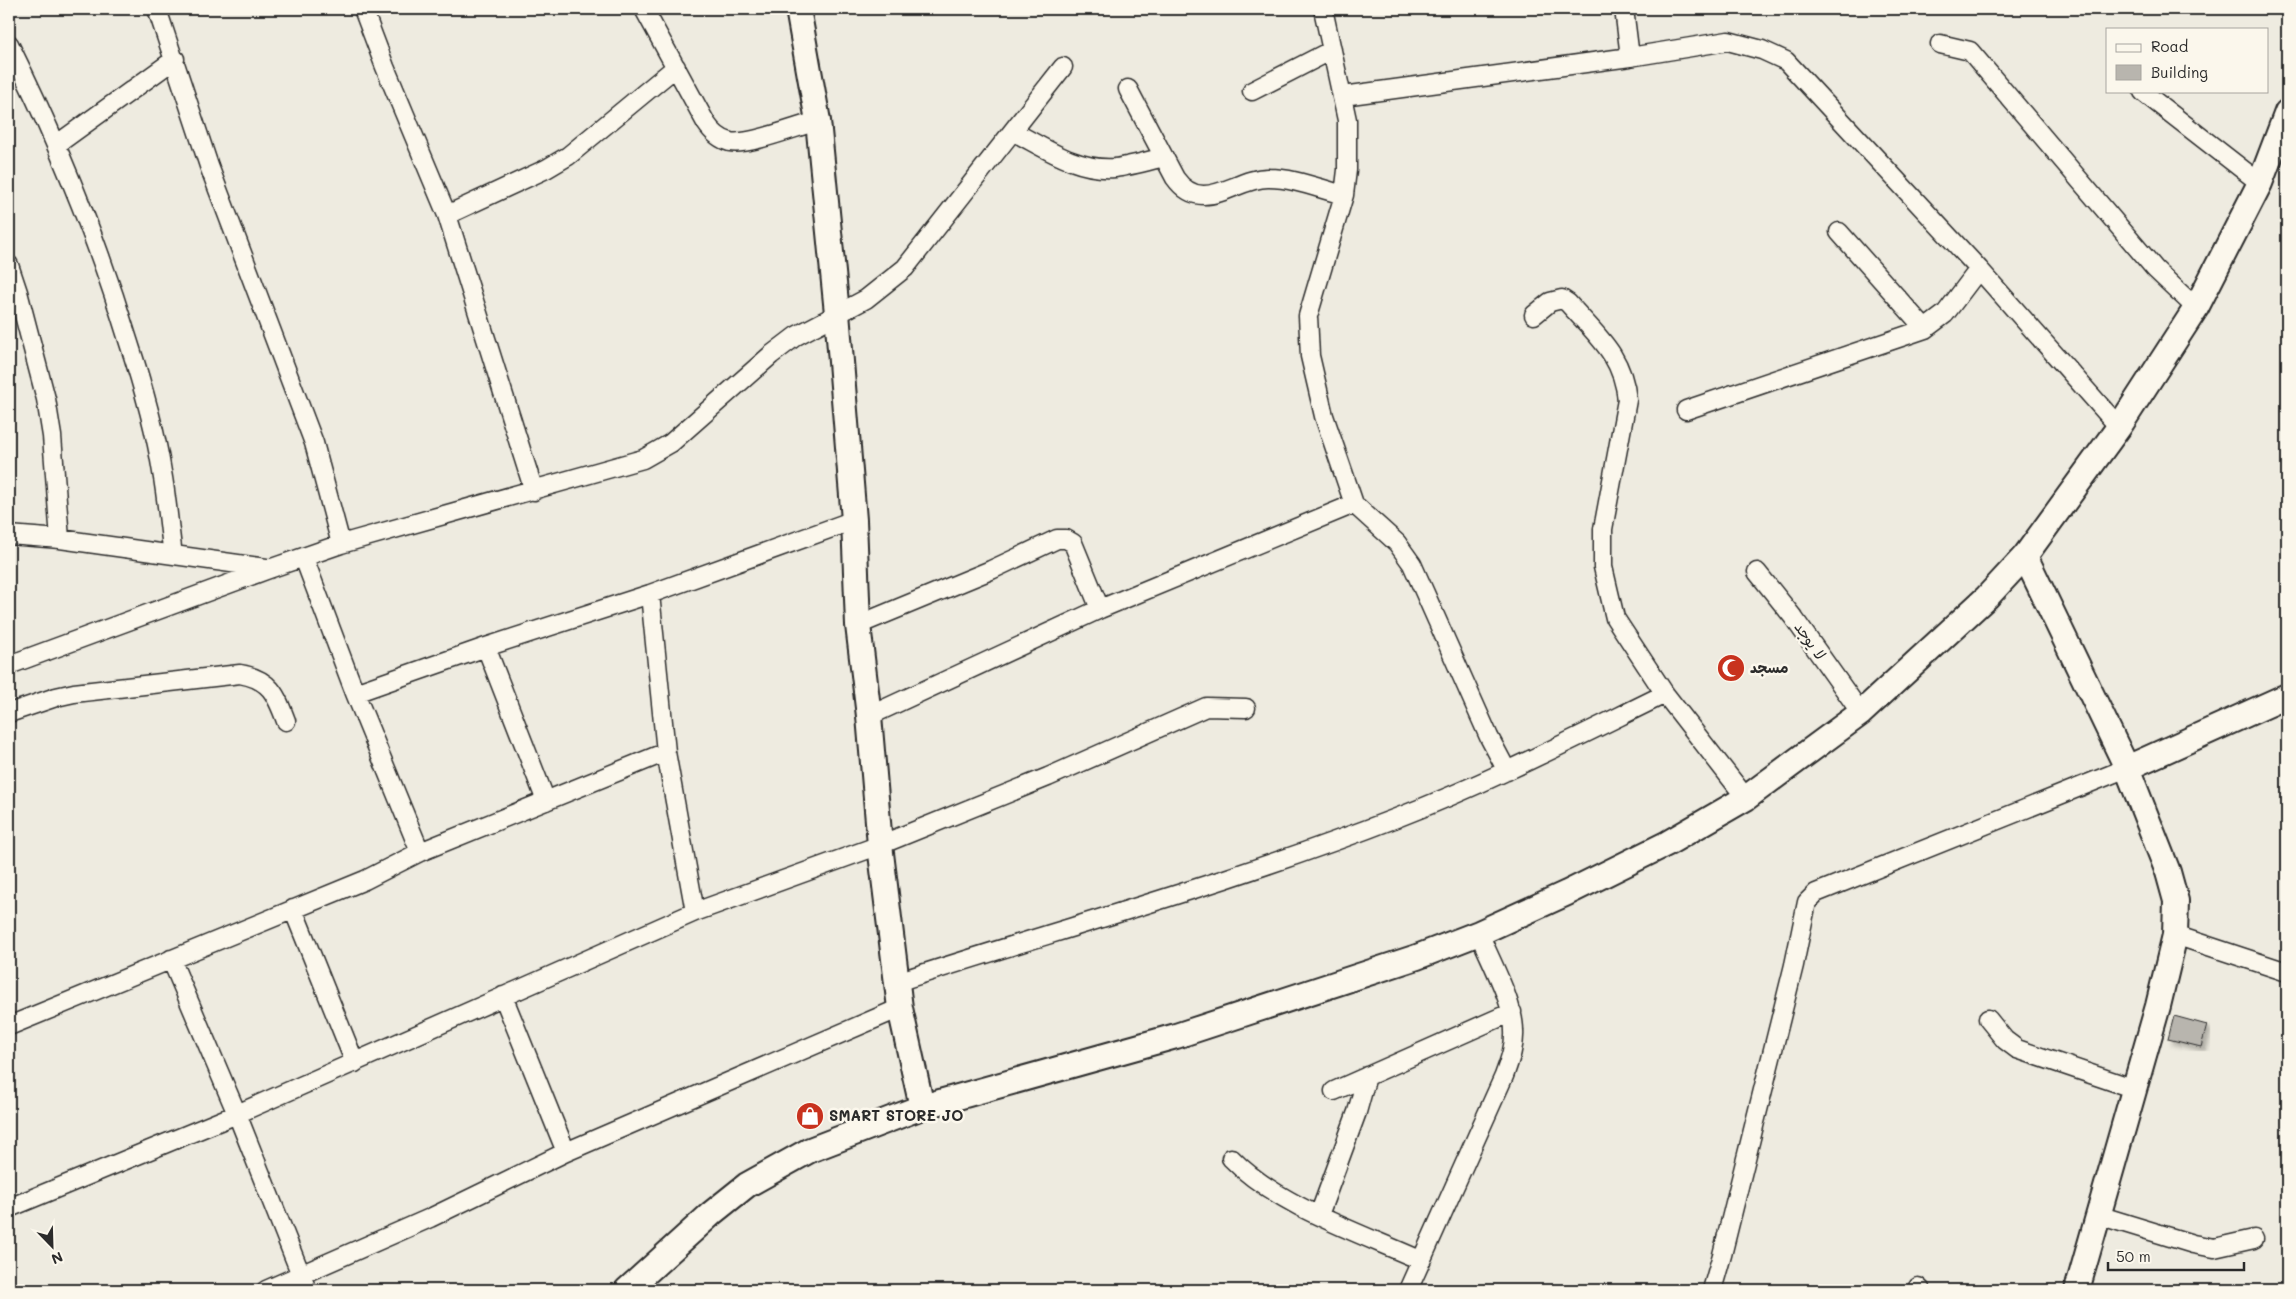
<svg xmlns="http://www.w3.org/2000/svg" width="2296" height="1299" font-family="Mali,'Playpen Sans Arabic',sans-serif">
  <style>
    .building { fill: #b8b5ae; stroke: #2b2b2b; filter: url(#shadow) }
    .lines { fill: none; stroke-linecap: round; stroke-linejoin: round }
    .street-casing { stroke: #2b2b2b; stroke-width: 21 }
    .secondary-casing { stroke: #2b2b2b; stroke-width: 28 }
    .street { stroke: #fbf7ec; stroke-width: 18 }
    .secondary { stroke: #fbf7ec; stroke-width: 24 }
    .labels { text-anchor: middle; stroke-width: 5; stroke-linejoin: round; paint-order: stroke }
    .street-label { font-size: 15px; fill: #2b2b2b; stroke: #fbf7ec }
    .poi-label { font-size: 15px; font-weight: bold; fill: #2b2b2b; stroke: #fbf7ec; text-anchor: start }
  </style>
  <defs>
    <filter id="shadow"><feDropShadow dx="4.5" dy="4.5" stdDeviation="2.5" flood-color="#0004"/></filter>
  </defs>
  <rect width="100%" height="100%" fill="#eeebe0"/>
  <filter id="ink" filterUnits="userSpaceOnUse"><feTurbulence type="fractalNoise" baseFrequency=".02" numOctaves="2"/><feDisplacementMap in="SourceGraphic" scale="10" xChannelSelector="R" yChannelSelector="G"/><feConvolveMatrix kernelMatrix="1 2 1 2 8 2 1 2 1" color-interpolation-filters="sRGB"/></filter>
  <g filter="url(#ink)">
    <path class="building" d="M 2174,1016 L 2207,1025 L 2201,1047 L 2168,1039 Z"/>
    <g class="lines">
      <defs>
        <path id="street" d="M 157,9 L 209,166 L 314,443 L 341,544
          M 363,9 L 385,67 L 447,215 L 534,491
          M 644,9 L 706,123 C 712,132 719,139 730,142 C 748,146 798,126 818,121
          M 1323,9 L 1347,120 L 1347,170 L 1344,195 L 1308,316 L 1310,356 L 1324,416 L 1354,504 L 1397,543 L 1412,564 L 1489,737 L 1507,771
          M 1624,9 L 1630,57
          M 9,44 C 56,139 97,238 128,340 C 142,383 155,427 162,472 C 167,499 169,527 173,555
          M 1940,44 L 1970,51 L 2155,269 L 2196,308
          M 1128,89 L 1175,178 C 1203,217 1235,177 1269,178 C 1294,178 1320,189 1344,195
          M 1252,91 L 1332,50
          M 2143,92 L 2260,183
          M 1343,96 L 1630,57 L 1728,41 L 1762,50 L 1786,61 L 1979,269 L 2119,427
          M 1014,132 C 1045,148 1077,171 1115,168 C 1131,166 1148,161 1164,157
          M 56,145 L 175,59
          M 447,215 L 546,169 L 568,156 L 676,67
          M 1839,232 L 1925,329
          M 9,265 L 18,292 L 46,399 L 52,436 L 60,539
          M 1534,315 L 1550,302 L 1562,299 L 1568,303 C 1596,335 1623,355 1627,400 L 1603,529 L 1603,567 L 1615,618 L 1665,694 L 1746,798
          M 1686,410 L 1925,329 L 1945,314 L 1979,269
          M 9,535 L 60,539 L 266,568
          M 304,558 L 355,693 L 420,852
          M 1757,572 L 1793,617 L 1861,713
          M 650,594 L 666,752 L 695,912
          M 858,625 L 991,570 L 1057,539 L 1066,539 L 1073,543 L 1100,609
          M 486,647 L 546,801
          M 9,665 L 269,569 L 341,544 L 643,459 L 671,443 L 771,355 L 796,336 L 866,299 L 905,268 L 1063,67
          M 355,693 L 486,647 L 650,594 L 854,520
          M 9,713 L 56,697 L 74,693 L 240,674 C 270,679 276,694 286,721
          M 869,716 L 1100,609 L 1354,504
          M 293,909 L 355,1063
          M 2175,935 L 2287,972
          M 171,959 L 237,1114 L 307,1290
          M 897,982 C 1064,928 1235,881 1399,817 C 1490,782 1577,737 1665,694
          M 503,996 L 566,1152
          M 1988,1019 L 2005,1040 L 2017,1049 L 2135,1089
          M 9,1026 L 365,880 L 420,852 L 666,752
          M 1334,1091 L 1512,1012
          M 1231,1158 C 1276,1205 1360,1233 1420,1260
          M 9,1208 L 237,1114 L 695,912 L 880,845 L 1048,777 L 1206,707 L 1246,708
          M 1319,1215 L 1357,1112 L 1367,1076
          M 2098,1215 L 2193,1244 L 2214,1248 L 2254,1239
          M 1918,1287 L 1921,1290
          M 266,1290 L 430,1218 L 566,1152 L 900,1008
          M 1408,1290 L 1504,1076 C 1509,1062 1515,1047 1514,1031 C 1514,1003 1490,960 1479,933
          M 1712,1290 L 1722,1255 L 1794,965 L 1807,902 L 1816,893 L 2127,768"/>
        <path id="secondary" d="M 798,9 L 818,121 L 837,313 L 854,520 L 858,625 L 869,716 L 880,845 L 900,1008 L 922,1107
          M 2025,556 L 2127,768 L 2168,872 L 2176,901 L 2175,935 L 2158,1006 L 2077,1290
          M 2127,768 L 2287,696
          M 627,1290 L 712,1213 L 747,1185 L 810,1150 L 922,1107 L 1176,1036 L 1417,957 L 1479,933 L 1567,893 L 1668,843 L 1746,798 L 1861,713 L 1987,597 L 2025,556 L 2119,427 L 2196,308 L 2260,183 L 2287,112"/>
      </defs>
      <use href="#street" class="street-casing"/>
      <use href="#secondary" class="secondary-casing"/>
      <use href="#street" class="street"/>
      <use href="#secondary" class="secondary"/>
    </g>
  </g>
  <defs>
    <symbol id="mosque-disc" viewBox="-11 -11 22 22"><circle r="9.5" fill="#c8321e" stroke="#fbf7ec"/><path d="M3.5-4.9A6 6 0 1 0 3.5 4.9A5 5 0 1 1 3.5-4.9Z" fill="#fff"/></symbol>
    <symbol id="shop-disc" viewBox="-11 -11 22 22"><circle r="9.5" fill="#c8321e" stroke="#fbf7ec"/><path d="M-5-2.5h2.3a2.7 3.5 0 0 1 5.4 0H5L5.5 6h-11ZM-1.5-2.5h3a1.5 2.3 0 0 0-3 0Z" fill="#fff"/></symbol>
  </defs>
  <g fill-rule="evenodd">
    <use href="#mosque-disc" x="1715" y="652" width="32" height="32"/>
    <use href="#shop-disc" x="794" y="1100" width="32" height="32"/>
  </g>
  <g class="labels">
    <g class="street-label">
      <text transform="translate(1810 641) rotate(55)" y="5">لا يوجد</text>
    </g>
    <g class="poi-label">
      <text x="1750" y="673">مسجد</text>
      <text x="829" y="1121">SMART STORE JO</text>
    </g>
  </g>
  <rect width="2296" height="1299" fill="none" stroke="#fbf7ec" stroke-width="30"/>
  <rect x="15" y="15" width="2266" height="1269" fill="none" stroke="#2b2b2b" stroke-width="2" filter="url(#ink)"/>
  <rect x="2106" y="28" width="162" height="65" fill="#fbf7ec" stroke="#a8a59f"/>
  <rect x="2116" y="44" width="25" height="8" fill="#fbf7ec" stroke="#a8a59f"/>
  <text x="2151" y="52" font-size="15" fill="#2b2b2b">Road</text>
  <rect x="2116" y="65" width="25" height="15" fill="#b8b5ae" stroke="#a8a59f"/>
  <text x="2151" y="78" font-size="15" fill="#2b2b2b">Building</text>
  <g transform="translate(52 1246) rotate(157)" stroke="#fbf7ec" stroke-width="4" paint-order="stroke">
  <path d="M0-4L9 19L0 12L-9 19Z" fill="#2b2b2b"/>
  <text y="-8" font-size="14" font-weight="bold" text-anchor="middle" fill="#2b2b2b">N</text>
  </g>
  <path d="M2108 1262v8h136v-8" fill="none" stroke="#2b2b2b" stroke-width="2.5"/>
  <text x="2116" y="1262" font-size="15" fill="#2b2b2b" stroke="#fbf7ec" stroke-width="4" paint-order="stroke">50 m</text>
</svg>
